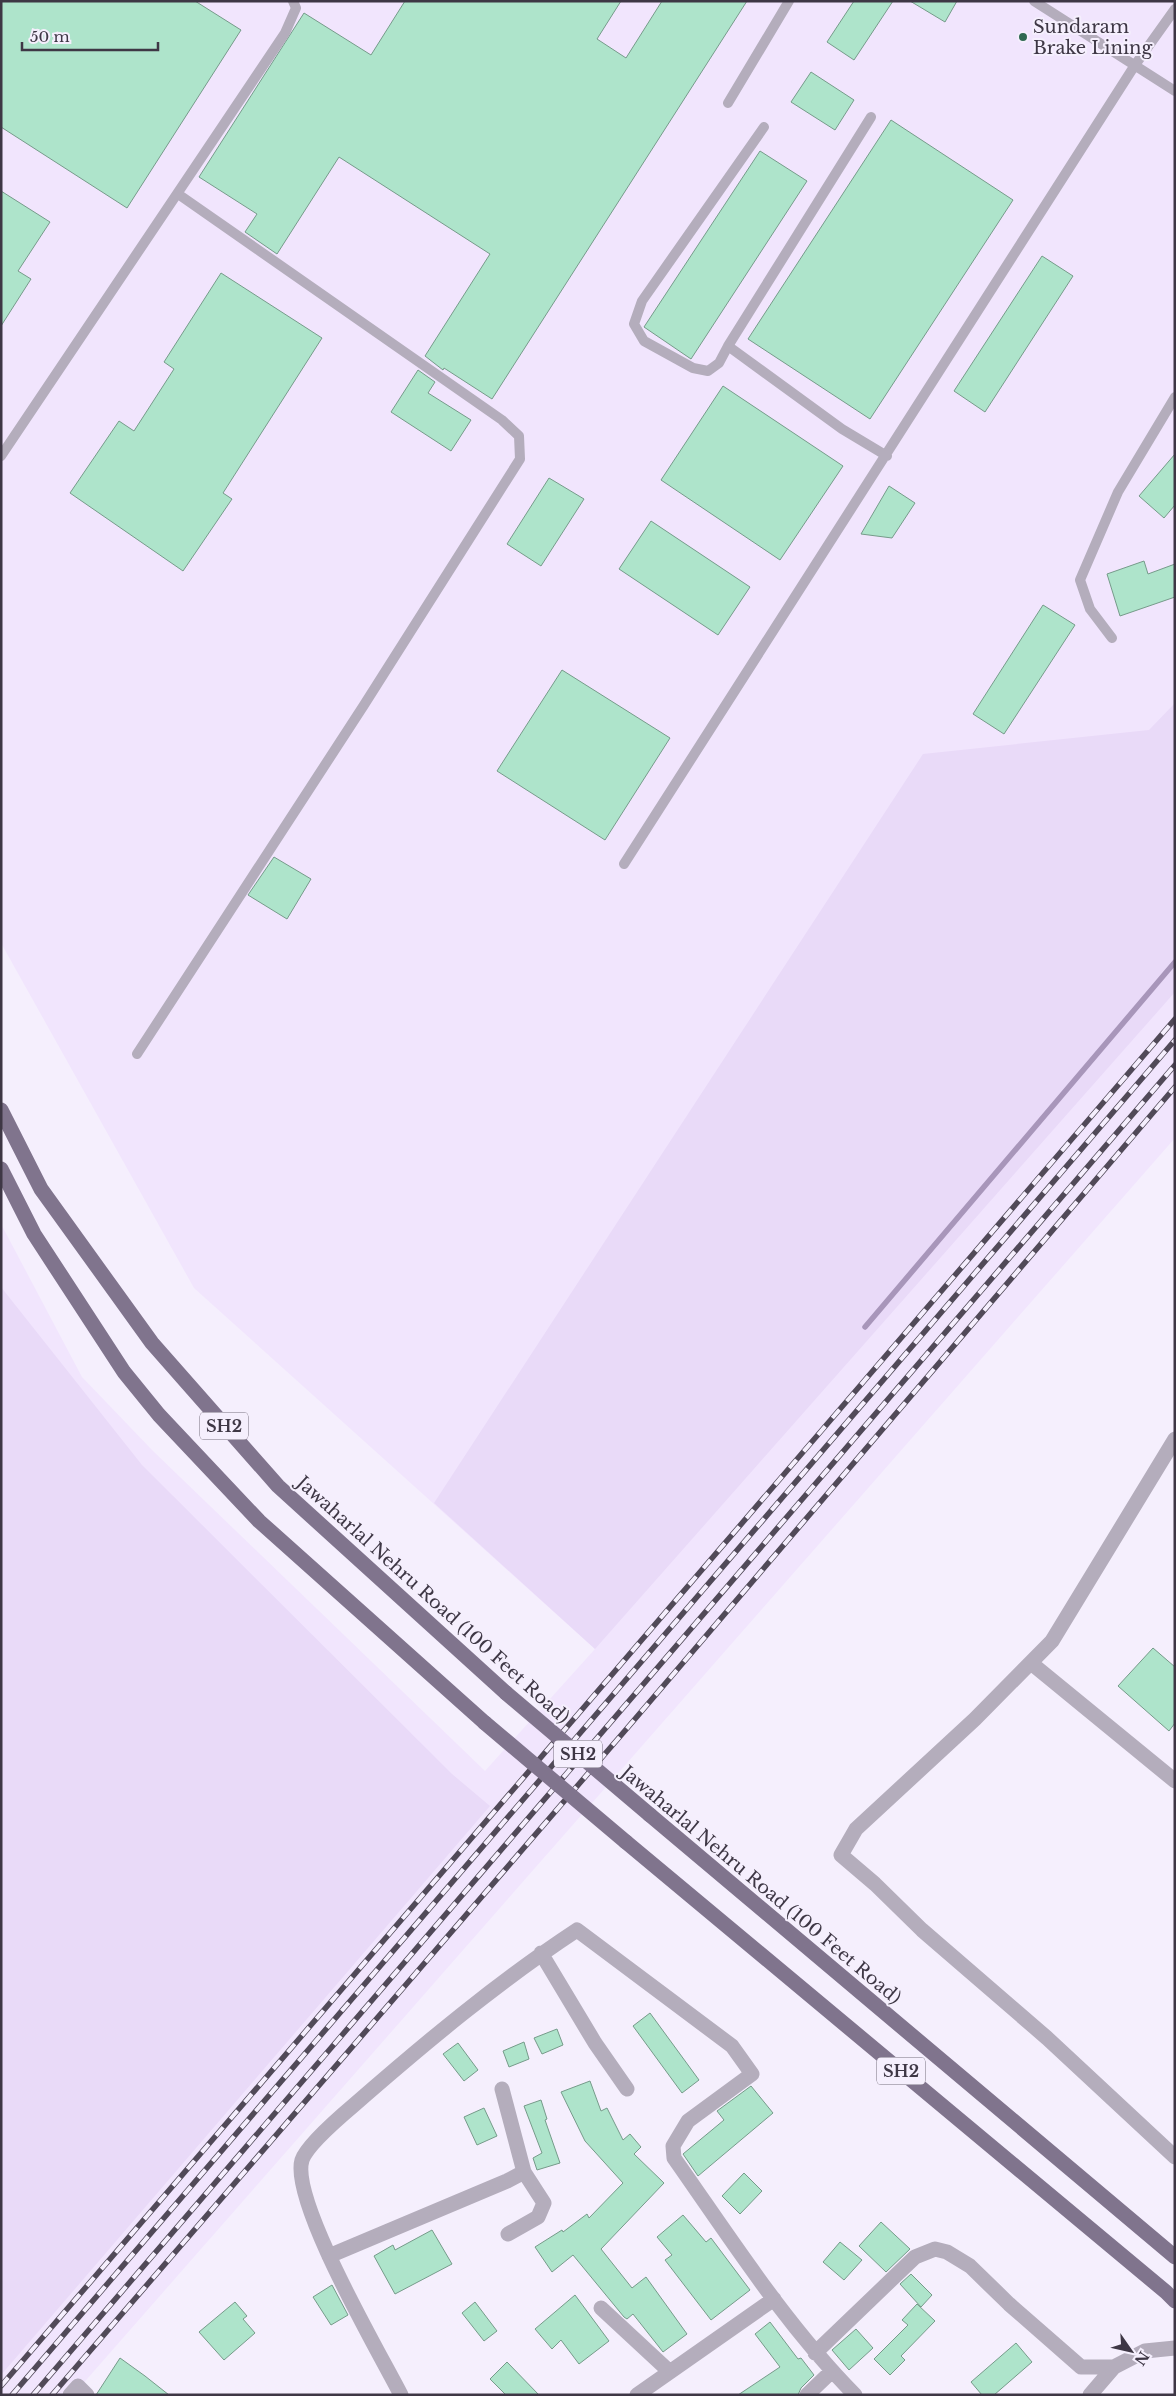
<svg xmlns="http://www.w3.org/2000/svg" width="1176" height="2396" font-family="'Libre Baskerville',serif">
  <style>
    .built { fill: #f1e5fd }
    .green { fill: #e9daf8 }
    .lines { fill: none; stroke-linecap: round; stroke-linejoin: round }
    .stream { stroke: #a896ba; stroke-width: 5.5 }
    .building { fill: #aee4cb; stroke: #769b8a }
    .lane { stroke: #b4adbc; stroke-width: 10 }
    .street { stroke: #b4adbc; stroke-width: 15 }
    .primary { stroke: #80748d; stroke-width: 15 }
    .rail-casing { stroke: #514a58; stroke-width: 5.5 }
    .rail { stroke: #f5effd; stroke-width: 4; stroke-dasharray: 11; stroke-linecap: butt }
    .primary-bridge { stroke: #80748d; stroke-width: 15 }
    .poi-dot { fill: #306951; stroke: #f5effd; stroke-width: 2 }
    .labels { text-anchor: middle; stroke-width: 4; stroke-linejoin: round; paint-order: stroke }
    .shield { fill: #f5effd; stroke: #756e7c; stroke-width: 1 }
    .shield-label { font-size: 16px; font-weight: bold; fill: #3e3745 }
    .poi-label { font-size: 18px; fill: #3e3745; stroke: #f5effd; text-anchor: start }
    .street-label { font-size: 18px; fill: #3e3745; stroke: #f5effd }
  </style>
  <rect width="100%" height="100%" fill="#f5effd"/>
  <path class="built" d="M 1,1 L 1175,1 L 1175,1138 L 73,2395 L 1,2395 L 1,1224 L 82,1377 L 153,1451 L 485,1771 L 595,1649 L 194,1288 L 1,943 Z"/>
  <path class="green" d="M 1175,703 L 1175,992 L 595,1649 L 434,1503 L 923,754 L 1149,730 Z
    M 1,1287 L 142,1465 L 452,1774 L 490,1806 L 1,2375 Z"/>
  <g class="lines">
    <path class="stream" d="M 865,1327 L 1175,962"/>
  </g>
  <path class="building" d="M 1,1 L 195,1 L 241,30 L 127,208 L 1,127 Z
    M 405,1 L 621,1 L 597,39 L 626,58 L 662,1 L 747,1 L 492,399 L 444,368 L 443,370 L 425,356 L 490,254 L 339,157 L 277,254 L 245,232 L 257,214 L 199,177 L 304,13 L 371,55 Z
    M 854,1 L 893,1 L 854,60 L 827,42 Z
    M 910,1 L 957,1 L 945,22 Z
    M 811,72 L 854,100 L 835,130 L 791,102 Z
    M 891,120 L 1013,200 L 870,419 L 748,339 Z
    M 760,151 L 807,181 L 691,359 L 644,327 Z
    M 1,191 L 50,222 L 18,271 L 31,279 L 1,326 Z
    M 1042,256 L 1073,276 L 985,412 L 954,391 Z
    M 221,273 L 322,338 L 223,493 L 232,499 L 183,571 L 70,493 L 119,421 L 134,431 L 174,369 L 164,362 Z
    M 418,370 L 435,382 L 428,393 L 471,420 L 451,451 L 391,412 Z
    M 723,386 L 843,466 L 780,560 L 661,480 Z
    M 1175,454 L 1175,505 L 1164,518 L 1139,496 Z
    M 549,478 L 584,499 L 541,566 L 507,544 Z
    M 889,486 L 915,503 L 892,538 L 861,534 Z
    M 651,521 L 750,587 L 718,635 L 619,569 Z
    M 1144,561 L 1148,574 L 1175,564 L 1175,597 L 1120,616 L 1107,574 Z
    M 1043,605 L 1075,625 L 1004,734 L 973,714 Z
    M 562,670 L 670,738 L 605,840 L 497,771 Z
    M 274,857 L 311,879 L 287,919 L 248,895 Z
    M 1153,1648 L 1175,1667 L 1175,1723 L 1169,1731 L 1118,1686 Z
    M 650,2013 L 699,2080 L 682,2093 L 633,2026 Z
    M 557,2029 L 563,2045 L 542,2054 L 534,2038 Z
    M 524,2042 L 529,2059 L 509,2067 L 503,2051 Z
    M 458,2043 L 478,2070 L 464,2081 L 443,2054 Z
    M 590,2081 L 601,2111 L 607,2108 L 623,2140 L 630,2134 L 641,2147 L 634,2154 L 664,2183 L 601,2249 L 632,2288 L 646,2277 L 687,2334 L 663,2352 L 633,2314 L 627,2319 L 624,2317 L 573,2255 L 552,2272 L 535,2247 L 562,2230 L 563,2232 L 587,2214 L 589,2218 L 623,2183 L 585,2141 L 561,2092 Z
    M 751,2086 L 773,2113 L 698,2176 L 683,2154 L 724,2120 L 717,2111 Z
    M 541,2100 L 547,2119 L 545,2120 L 560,2163 L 537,2170 L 533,2158 L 542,2153 L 524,2106 Z
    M 484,2108 L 497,2136 L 477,2145 L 464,2117 Z
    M 744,2173 L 762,2191 L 740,2214 L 722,2196 Z
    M 683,2215 L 706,2242 L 711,2238 L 750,2290 L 711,2320 L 665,2260 L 672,2255 L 657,2237 Z
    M 881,2222 L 910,2249 L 886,2272 L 859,2246 Z
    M 432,2230 L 452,2264 L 395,2294 L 374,2256 L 393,2245 L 395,2250 Z
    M 840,2242 L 862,2260 L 844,2280 L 823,2262 Z
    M 911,2274 L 932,2295 L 921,2307 L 900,2284 Z
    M 332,2285 L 348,2315 L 331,2325 L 313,2297 Z
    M 575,2295 L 609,2341 L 579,2364 L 561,2340 L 552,2349 L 535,2329 Z
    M 235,2302 L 247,2316 L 243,2319 L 255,2333 L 224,2360 L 199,2332 Z
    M 475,2302 L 497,2331 L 484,2341 L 462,2313 Z
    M 917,2304 L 935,2321 L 901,2356 L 905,2360 L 890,2375 L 874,2359 L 908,2325 L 902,2320 Z
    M 770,2322 L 798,2359 L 801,2358 L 814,2375 L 801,2388 L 798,2395 L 738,2395 L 780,2367 L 755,2334 Z
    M 856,2329 L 873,2348 L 849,2370 L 832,2350 Z
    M 1016,2343 L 1032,2362 L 994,2395 L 982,2395 L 971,2382 Z
    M 120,2358 L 145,2376 L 169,2395 L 96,2395 Z
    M 507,2362 L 539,2395 L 506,2395 L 490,2379 Z"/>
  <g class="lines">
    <path class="lane" d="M 1034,1 L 1175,91
      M 728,103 L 789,1
      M 871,117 L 728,346 L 842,429 L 887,456
      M 728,346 L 719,363 L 708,371 L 693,368 L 644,341 L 634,324 L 642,301 L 764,127
      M 1,456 L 285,33 L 296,8 L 293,1
      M 1112,638 L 1090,609 L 1080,580 L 1118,492 L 1175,397
      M 624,864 L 1135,65 L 1175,9
      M 137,1054 L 364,705 L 520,459 L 519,436 L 502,420 L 178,194"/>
    <path class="street" d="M 1175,1439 L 1052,1641 L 975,1719 L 856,1829 L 841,1855 L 875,1884 L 922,1930 L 1047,2038 L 1175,2157
      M 1031,1663 L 1175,1781
      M 541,1953 L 595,2043 L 627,2089
      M 508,2234 L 538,2217 L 544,2203 L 524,2172
      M 329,2256 L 507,2181 L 524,2172 L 502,2089
      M 601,2308 L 670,2372
      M 815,2353 L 915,2257 L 935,2249 L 947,2252 L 970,2266 L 1009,2304 L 1081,2367 L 1114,2367 L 1145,2351 L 1175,2348
      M 70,2395 L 78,2386 L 87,2395
      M 401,2395 C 379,2352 290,2200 302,2160 C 307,2145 341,2116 354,2105 C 425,2043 498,1982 577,1930 L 732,2046 L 752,2074 L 688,2121 L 673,2146 L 674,2158 C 731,2239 785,2324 855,2395
      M 637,2395 L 774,2299
      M 807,2395 L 832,2371
      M 1090,2395 L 1114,2367"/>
    <path class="primary" d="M 1,1110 L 41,1189 L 152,1343 L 278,1486 L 506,1693
      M 1,1169 L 34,1234 L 124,1372 L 159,1415 L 259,1521 L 485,1723
      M 650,1815 L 1175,2257
      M 626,1842 L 1166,2292 L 1175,2301"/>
    <defs>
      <path id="rail" d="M 1,2386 L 1175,1019
        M 12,2395 L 1175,1040
        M 33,2395 L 1175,1065
        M 52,2395 L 629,1726 L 1175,1087"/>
    </defs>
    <use href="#rail" class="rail-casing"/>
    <use href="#rail" class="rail"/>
    <path class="primary-bridge" d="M 506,1693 L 650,1815
      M 485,1723 L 626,1842"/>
  </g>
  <circle class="poi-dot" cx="1023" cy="37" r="5"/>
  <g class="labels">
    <g class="shield">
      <rect x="200" y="1412.5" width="48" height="27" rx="4"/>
      <rect x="554" y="1740.5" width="48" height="27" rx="4"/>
      <rect x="877" y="2057.5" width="48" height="27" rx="4"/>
    </g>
    <g class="shield-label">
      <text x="224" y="1432">SH2</text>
      <text x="578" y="1760">SH2</text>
      <text x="901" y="2077">SH2</text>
    </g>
    <g class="poi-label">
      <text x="1033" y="33">Sundaram<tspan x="1033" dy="21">Brake Lining</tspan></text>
    </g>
    <g class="street-label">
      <text transform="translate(433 1600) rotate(42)" y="6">Jawaharlal Nehru Road (100 Feet Road)</text>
      <text transform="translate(761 1885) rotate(40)" y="6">Jawaharlal Nehru Road (100 Feet Road)</text>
    </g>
  </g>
  <rect width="1176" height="2396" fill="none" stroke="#3e3745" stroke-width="5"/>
  <g transform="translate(1131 2351) rotate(124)" stroke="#f5effd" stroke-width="4" paint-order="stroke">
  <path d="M0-4L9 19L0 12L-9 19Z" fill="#3e3745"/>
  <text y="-8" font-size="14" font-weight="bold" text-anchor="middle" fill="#3e3745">N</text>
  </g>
  <path d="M22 42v8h136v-8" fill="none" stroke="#3e3745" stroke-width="2.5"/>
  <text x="30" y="42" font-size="15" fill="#3e3745" stroke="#f5effd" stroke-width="4" paint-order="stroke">50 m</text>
</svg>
